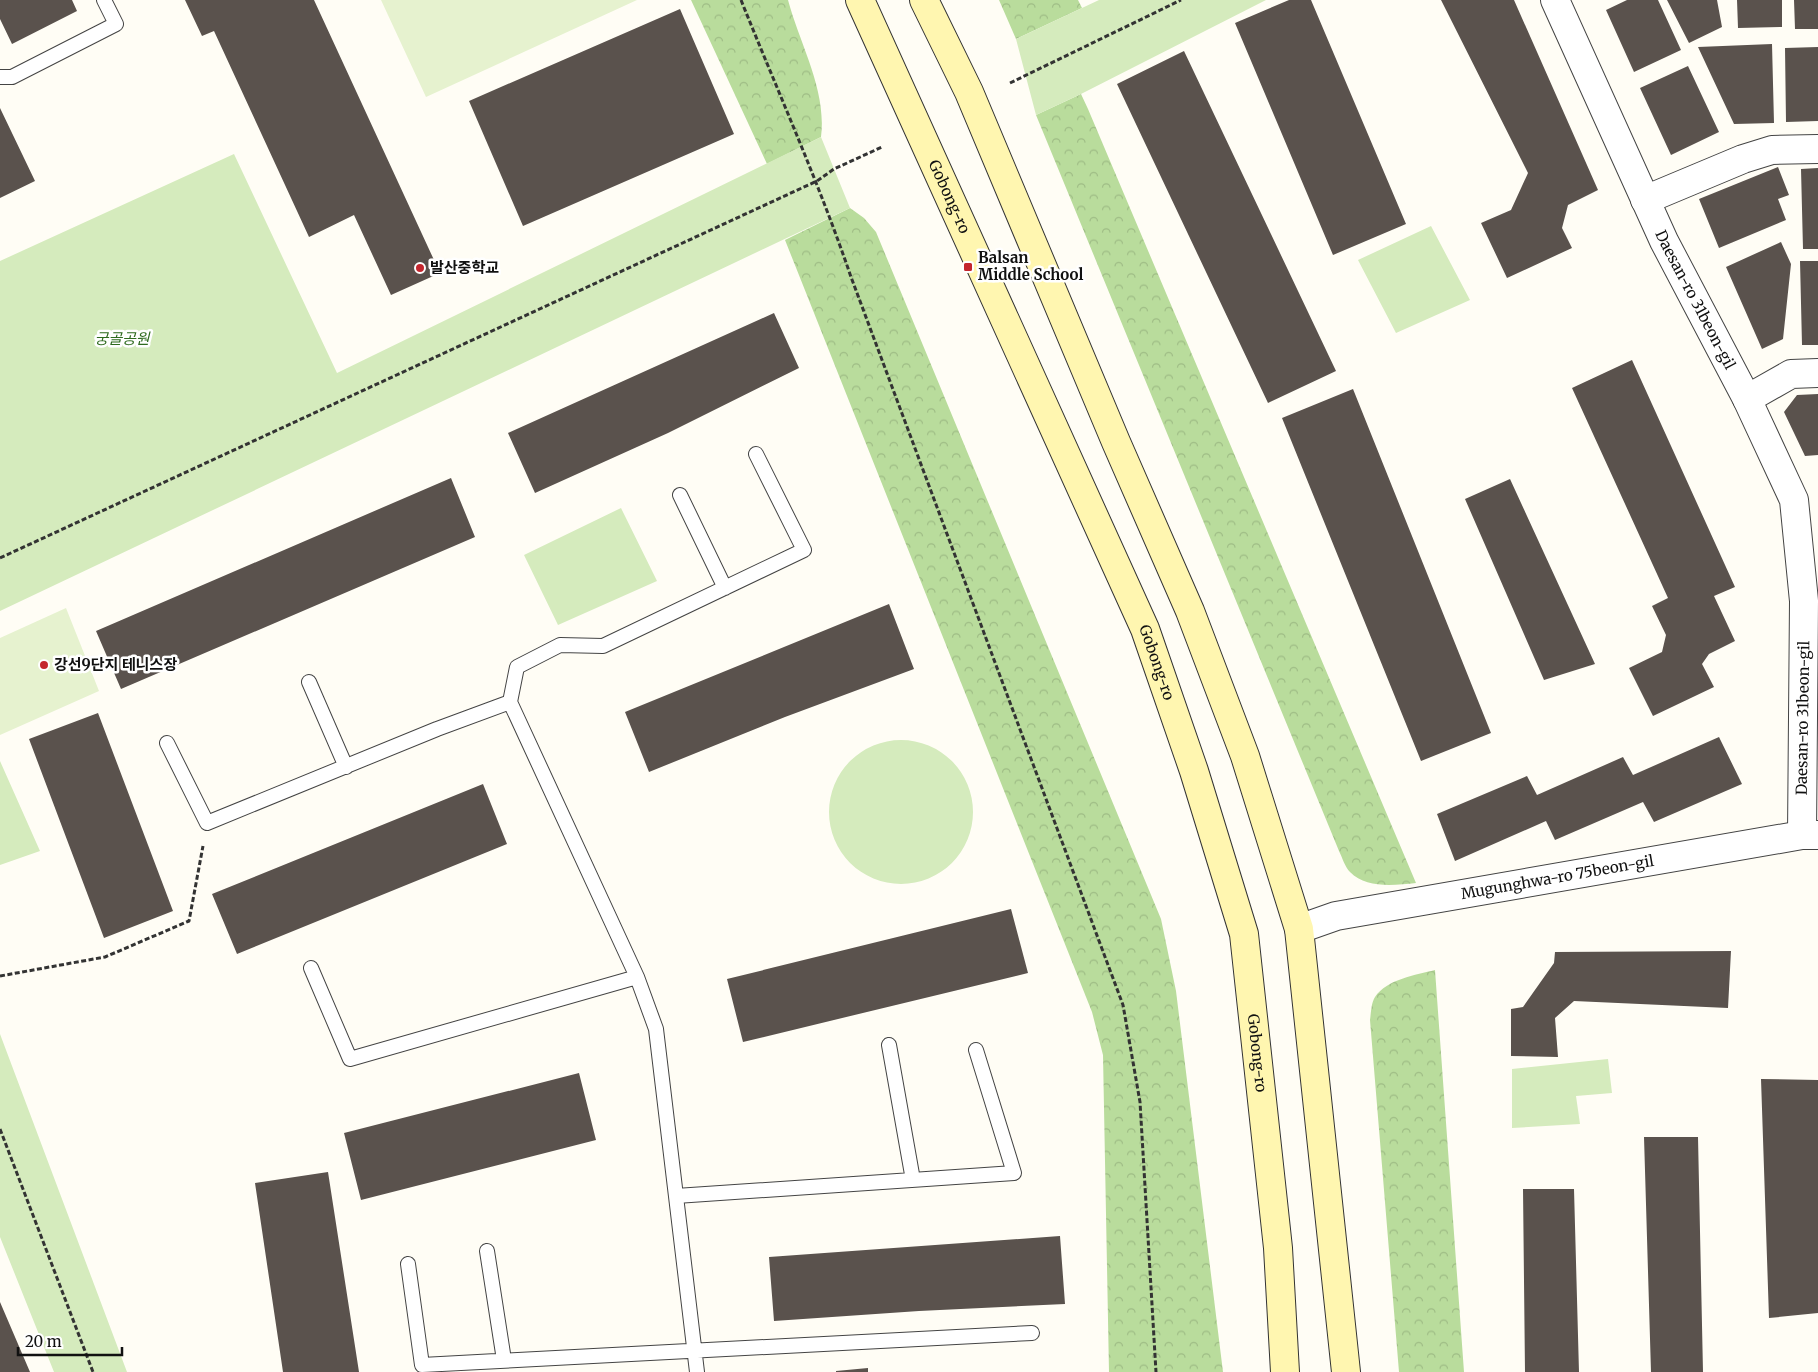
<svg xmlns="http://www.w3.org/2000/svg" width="1818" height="1372" font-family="Merriweather,'Noto Sans KR',serif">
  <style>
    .forest { fill: url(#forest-crowns) }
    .park { fill: #d5ebbd }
    .pitch { fill: #e6f2cf }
    .building { fill: #5a524d }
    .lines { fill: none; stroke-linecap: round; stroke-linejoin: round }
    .lane-casing { stroke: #444; stroke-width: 16 }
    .street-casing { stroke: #444; stroke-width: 30 }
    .secondary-casing { stroke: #333; stroke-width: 30 }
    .path { stroke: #333; stroke-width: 3; stroke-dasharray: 5 2.5; stroke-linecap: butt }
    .lane { stroke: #fff; stroke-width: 14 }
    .street { stroke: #fff; stroke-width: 28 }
    .secondary { stroke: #fff6b0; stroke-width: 28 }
    .poi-dot { fill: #c4262e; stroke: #fff; stroke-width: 2 }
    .labels { text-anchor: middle; stroke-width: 5; stroke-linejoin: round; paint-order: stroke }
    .street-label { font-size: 15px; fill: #111; stroke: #fff }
    .poi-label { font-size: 15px; font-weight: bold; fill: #111; stroke: #fff; text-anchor: start }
    .park-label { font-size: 15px; font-style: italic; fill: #2f6b1f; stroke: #fff }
  </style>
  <defs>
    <pattern id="forest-crowns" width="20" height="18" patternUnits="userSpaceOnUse" patternTransform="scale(1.25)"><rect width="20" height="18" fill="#b9dc9c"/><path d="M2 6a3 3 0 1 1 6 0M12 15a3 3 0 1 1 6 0" fill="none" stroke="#9ebc85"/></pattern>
  </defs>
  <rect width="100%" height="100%" fill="#fffdf5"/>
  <path class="forest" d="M 691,0 L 788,0 C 800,45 827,90 821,137 L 767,164 Z
    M 999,0 L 1078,0 L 1082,8 L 1016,39 Z
    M 1081,94 L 1088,109 L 1416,883 C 1395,885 1366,889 1350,872 C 1345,867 1342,857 1339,851 L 1036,115 Z
    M 850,208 L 864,218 L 876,232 L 1161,919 L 1176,991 L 1223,1372 L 1109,1372 L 1103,1055 L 1092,1012 L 785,240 Z
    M 1435,970 L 1464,1372 L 1399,1372 L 1370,1020 C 1371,1014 1371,1003 1375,997 C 1387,979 1416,975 1435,970 Z"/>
  <path class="park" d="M 1099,0 L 1266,0 L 1081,94 L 1036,115 L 1016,39 Z
    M 821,137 L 850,208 L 0,611 L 0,261 L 234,154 L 337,373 Z
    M 1431,226 L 1470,300 L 1396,333 L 1358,260 Z
    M 621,508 L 657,581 L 558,625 L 524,555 Z
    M829 812a72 72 0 1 1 144 0a72 72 0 1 1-144 0Z
    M 0,761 L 40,851 L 0,865 Z
    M 0,1034 L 127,1372 L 54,1372 L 0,1237 Z
    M 1608,1059 L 1612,1093 L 1576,1096 L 1580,1124 L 1512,1128 L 1512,1069 Z"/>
  <path class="pitch" d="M 381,0 L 637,0 L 426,97 Z
    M 66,608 L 99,691 L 0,735 L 0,638 Z"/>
  <path class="building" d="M 0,0 L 72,0 L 77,11 L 12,44 L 0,19 Z
    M 185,0 L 314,0 L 440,273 L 391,295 L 354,215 L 309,237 L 214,31 L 202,36 Z
    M 1289,0 L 1311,0 L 1406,224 L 1333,255 L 1235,23 Z
    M 1441,0 L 1514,0 L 1598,190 L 1568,205 L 1562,228 L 1572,248 L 1507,278 L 1481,223 L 1511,210 L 1528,173 Z
    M 1627,0 L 1658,0 L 1681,50 L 1634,72 L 1606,10 Z
    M 1667,0 L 1717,0 L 1722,27 L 1689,43 Z
    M 1737,0 L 1782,0 L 1782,27 L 1738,28 Z
    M 1794,0 L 1818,0 L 1818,29 L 1795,29 Z
    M 680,9 L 734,134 L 523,226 L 469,101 Z
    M 1772,44 L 1774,123 L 1734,124 L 1698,47 Z
    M 1818,47 L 1818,121 L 1786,122 L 1785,48 Z
    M 1184,51 L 1336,371 L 1268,403 L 1117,84 Z
    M 1688,66 L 1719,132 L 1671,155 L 1640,88 Z
    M 0,108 L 35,181 L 0,198 Z
    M 1778,167 L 1789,195 L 1778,199 L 1786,220 L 1719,248 L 1699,199 Z
    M 1818,168 L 1818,249 L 1803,249 L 1801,169 Z
    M 1781,242 L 1791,264 L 1783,339 L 1762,349 L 1726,267 Z
    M 1800,261 L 1818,261 L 1818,345 L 1802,345 Z
    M 774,313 L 799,368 L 668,433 L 535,493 L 508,433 Z
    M 1632,360 L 1735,587 L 1714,596 L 1735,641 L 1709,654 L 1702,664 L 1714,687 L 1653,716 L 1629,668 L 1662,652 L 1666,635 L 1652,606 L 1668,598 L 1572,388 Z
    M 1353,389 L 1491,733 L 1421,761 L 1282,418 Z
    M 1818,394 L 1818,455 L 1805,456 L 1784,412 L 1797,395 Z
    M 451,478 L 475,537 L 121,689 L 96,631 Z
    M 1510,479 L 1595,664 L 1544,680 L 1465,499 Z
    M 889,604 L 914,669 L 785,717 L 649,772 L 625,712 Z
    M 98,713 L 173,911 L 104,938 L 29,739 Z
    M 1719,737 L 1742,784 L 1654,822 L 1643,802 L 1555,840 L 1546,821 L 1455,861 L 1437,814 L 1527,776 L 1537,795 L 1623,757 L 1633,775 Z
    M 483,784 L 507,844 L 237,954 L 212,894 Z
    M 1011,909 L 1028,973 L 743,1042 L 727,979 Z
    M 1731,951 L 1728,1008 L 1574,1001 L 1555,1018 L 1558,1057 L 1511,1056 L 1511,1009 L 1523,1007 L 1554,963 L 1555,952 Z
    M 579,1073 L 596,1140 L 361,1200 L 344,1133 Z
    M 1761,1079 L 1818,1080 L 1818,1313 L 1769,1318 Z
    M 1644,1137 L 1698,1137 L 1703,1372 L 1651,1372 Z
    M 328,1172 L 359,1372 L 283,1372 L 255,1183 Z
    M 1523,1189 L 1574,1189 L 1579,1372 L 1525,1372 Z
    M 1060,1236 L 1065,1304 L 919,1311 L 774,1321 L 769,1257 Z
    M 0,1302 L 30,1372 L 0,1372 Z
    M 868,1368 L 868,1372 L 836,1372 L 836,1371 Z"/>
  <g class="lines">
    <defs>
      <path id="lane" d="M 0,77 L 12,77 L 116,24 L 104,0
        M 680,495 L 725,588
        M 309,682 L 346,767
        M 510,702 L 637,977 L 656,1029 L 697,1372
        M 167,743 L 207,823 L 437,729 L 510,702 L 517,667 L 560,645 L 603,646 L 804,550 L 756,454
        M 311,968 L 350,1059 L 637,977
        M 889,1045 L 913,1180
        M 676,1196 L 1014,1173 L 976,1050
        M 487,1251 L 504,1360
        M 408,1264 L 422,1365 L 1032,1333"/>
      <g id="street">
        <path id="s1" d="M 1555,0 L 1664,241 L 1747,399 L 1794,500 L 1804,601 L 1802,835"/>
        <path d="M 1645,200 L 1743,159 L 1772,150 L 1818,149"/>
        <path d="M 1747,399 L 1791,374 L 1818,373"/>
        <path id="s2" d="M 1299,929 L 1336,916 L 1802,835 L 1818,835"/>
      </g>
      <g id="secondary">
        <path id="s3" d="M 860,0 L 1145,629 L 1194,771 L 1244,934 L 1278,1248 L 1285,1372"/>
        <path d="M 924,0 L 969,92 L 1116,442 L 1190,611 L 1245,756 L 1299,929 L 1346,1372"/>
      </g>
    </defs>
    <use href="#lane" class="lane-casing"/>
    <use href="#street" class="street-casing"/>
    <use href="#secondary" class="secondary-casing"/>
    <path class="path" d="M 741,0 C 778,92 819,183 851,277 L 1123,1005 L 1140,1102 L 1156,1372
      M 1010,83 L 1181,0
      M 0,558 L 817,181 L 834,169 L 882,147
      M 0,976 L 105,957 L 189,921 L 203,846
      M 0,1129 L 93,1372"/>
    <use href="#lane" class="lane"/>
    <use href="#street" class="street"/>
    <use href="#secondary" class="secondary"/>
  </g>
  <g class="poi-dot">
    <rect x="963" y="262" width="10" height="10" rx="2.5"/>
    <circle cx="420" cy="268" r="5"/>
    <circle cx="44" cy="665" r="5"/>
  </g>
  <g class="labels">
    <g class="street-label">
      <text dy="5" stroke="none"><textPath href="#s3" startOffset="216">Gobong-ro</textPath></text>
      <text dy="5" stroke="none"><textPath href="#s1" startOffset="331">Daesan-ro 31beon-gil</textPath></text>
      <text dy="5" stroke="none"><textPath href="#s3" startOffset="726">Gobong-ro</textPath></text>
      <text transform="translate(1803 718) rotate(-89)" y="5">Daesan-ro 31beon-gil</text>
      <text dy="5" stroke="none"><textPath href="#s2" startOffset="264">Mugunghwa-ro 75beon-gil</textPath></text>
      <text dy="5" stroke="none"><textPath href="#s3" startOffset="1131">Gobong-ro</textPath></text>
    </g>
    <g class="poi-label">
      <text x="978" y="263">Balsan<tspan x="978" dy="17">Middle School</tspan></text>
      <text x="430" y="273">발산중학교</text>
      <text x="54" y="670">강선9단지 테니스장</text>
    </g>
    <g class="park-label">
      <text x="122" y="344">궁골공원</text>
    </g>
  </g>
  <path d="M18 1347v8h104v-8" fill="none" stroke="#111111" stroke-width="2.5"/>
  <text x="25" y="1347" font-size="15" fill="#111111" stroke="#ffffff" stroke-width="4" paint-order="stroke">20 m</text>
</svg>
